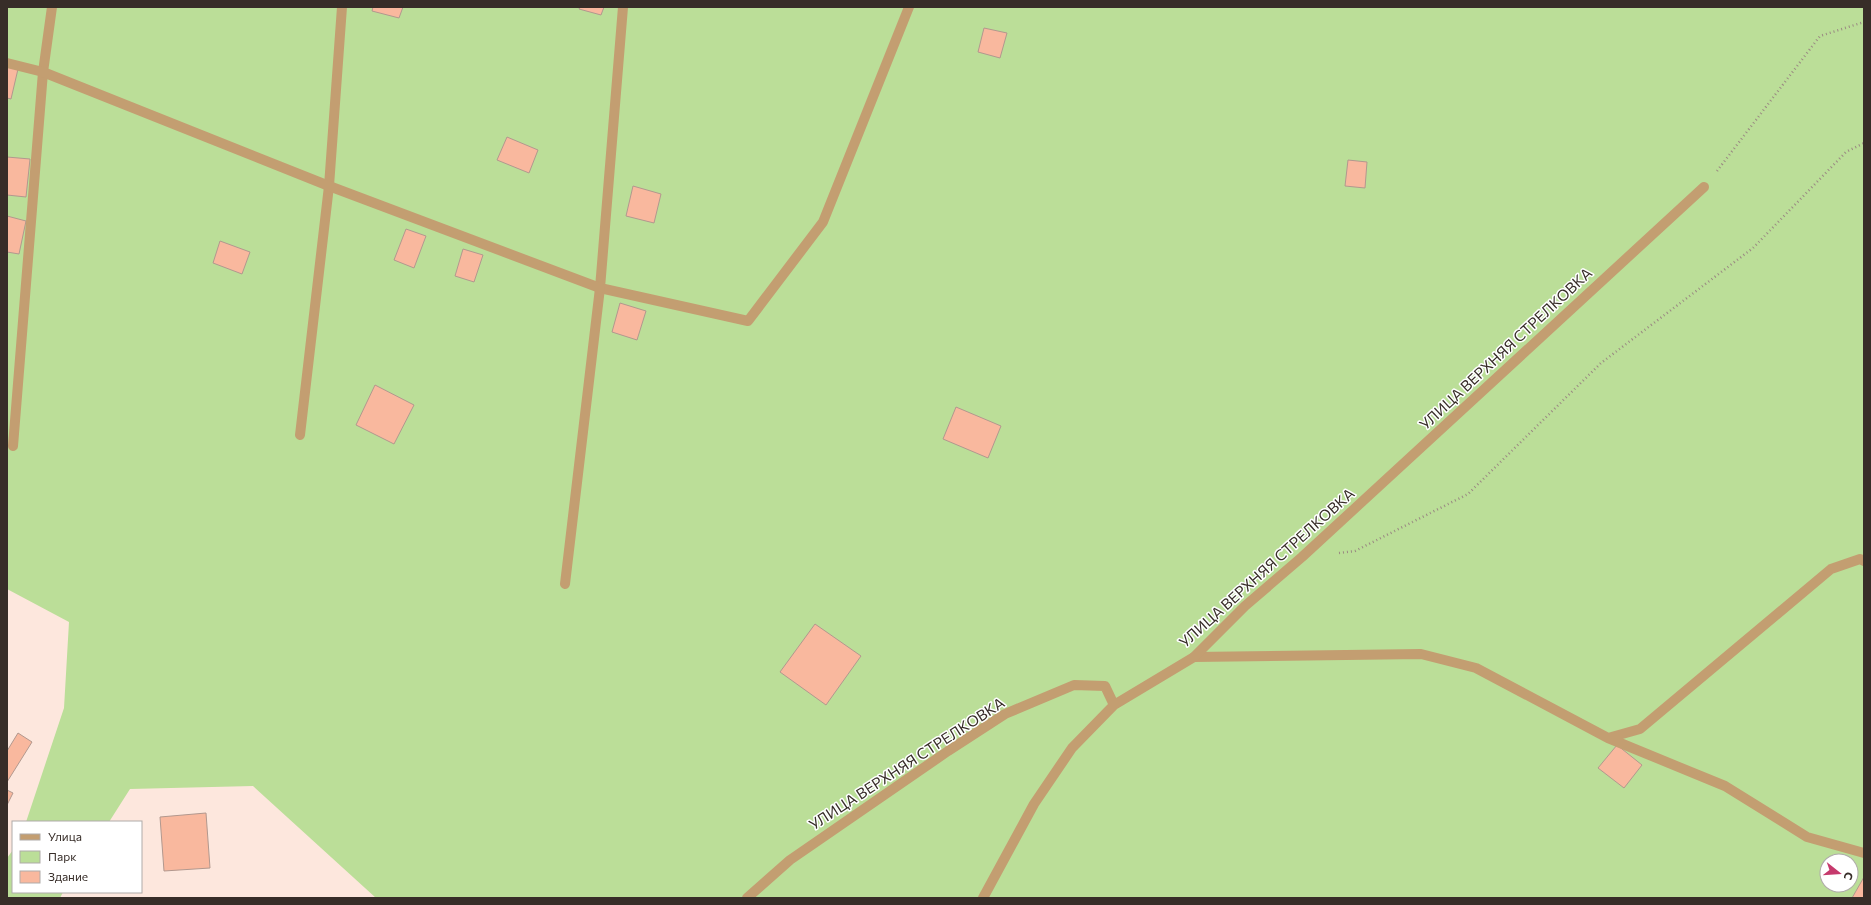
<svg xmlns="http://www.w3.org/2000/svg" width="1871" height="905" font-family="Commissioner,sans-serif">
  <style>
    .green { fill: #bbde98; fill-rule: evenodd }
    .building { fill: #f9b89e; stroke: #b2988e }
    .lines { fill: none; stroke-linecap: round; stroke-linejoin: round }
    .path { stroke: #9a8a82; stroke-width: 2.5; stroke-dasharray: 1 3; stroke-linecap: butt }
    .service { stroke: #c39e71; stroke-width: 10 }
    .minor { stroke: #c39e71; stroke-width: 10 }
    .labels { text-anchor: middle; stroke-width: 3; stroke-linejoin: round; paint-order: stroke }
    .street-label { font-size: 15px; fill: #372d28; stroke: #fff }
  </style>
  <rect width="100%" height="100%" fill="#fde7dd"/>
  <path class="green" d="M 7,7 L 1864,7 L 1864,898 L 376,898 L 253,786 L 130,789 L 109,822 L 26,822 L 64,708 L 69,622 L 7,589 ZM 1827,861 L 1851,861 L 1851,885 L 1827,885 Z
    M 13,850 L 13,892 L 63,892 L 60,898 L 7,898 L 7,858 Z"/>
  <path class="building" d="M 373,7 L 403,7 L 399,18 L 372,11 Z
    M 580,7 L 604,7 L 601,15 L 579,9 Z
    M 984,28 L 1007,33 L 1000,58 L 978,52 Z
    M 7,66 L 18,69 L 11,99 L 7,98 Z
    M 507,137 L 538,150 L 529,173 L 497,160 Z
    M 7,157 L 30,159 L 26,197 L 7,195 Z
    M 1348,160 L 1367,162 L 1365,188 L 1345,186 Z
    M 633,186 L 661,194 L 654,223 L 626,216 Z
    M 7,216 L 26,221 L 19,254 L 7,252 Z
    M 406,229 L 426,236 L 414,268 L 394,260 Z
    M 220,241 L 250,252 L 242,274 L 213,263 Z
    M 463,249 L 483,255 L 474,282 L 455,276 Z
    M 620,303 L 646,311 L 637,340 L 612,332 Z
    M 375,385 L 414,405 L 394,444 L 356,425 Z
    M 956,407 L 1001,426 L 988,458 L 943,439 Z
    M 815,624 L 861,656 L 826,705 L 780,672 Z
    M 18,733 L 32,742 L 7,782 L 7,751 Z
    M 1617,745 L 1642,765 L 1624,788 L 1598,768 Z
    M 7,790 L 13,793 L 7,805 Z
    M 206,813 L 210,868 L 164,871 L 160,817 Z
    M 1864,877 L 1864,898 L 1852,898 Z"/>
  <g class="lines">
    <path class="path" d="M 1717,171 L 1820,36 L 1864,22
      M 1339,553 L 1355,551 L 1468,494 L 1601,363 L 1753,248 L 1846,152 L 1864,143"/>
    <path class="service" d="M 600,288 L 748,321 L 823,222 L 909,7
      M 300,435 L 329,186 L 342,7
      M 13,446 L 43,72 L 52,7
      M 565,584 L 600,288 L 623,7
      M 1194,657 L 1421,654 L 1476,668 L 1608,738 L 1725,786 L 1807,837 L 1864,853
      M 1608,738 L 1640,729 L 1831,569 L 1860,559 L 1864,561"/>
    <path class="minor" d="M 7,63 L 43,72 L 329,186 L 600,288
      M 747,898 L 790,860 L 948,751 L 1005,714 L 1074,685 L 1105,686 L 1114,705 L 1194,657 L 1245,606 L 1302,557 L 1704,187
      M 983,898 L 1034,804 L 1072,748 L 1114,705"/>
  </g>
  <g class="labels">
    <g class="street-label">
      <text transform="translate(1506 349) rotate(-43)" y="5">УЛИЦА ВЕРХНЯЯ СТРЕЛКОВКА</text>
      <text transform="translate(1267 568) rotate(-42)" y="5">УЛИЦА ВЕРХНЯЯ СТРЕЛКОВКА</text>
      <text transform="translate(907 764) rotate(-33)" y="5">УЛИЦА ВЕРХНЯЯ СТРЕЛКОВКА</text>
    </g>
  </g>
  <rect width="1871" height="905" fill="none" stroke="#372d28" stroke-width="16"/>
  <rect x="12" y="821" width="130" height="72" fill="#ffffff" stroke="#afaba9"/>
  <rect x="20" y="834" width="20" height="6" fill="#c39e71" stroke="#afaba9"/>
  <text x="48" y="841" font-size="12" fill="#372d28">Улица</text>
  <rect x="20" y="851" width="20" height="12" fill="#bbde98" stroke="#afaba9"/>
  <text x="48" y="861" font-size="12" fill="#372d28">Парк</text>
  <rect x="20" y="871" width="20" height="12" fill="#f9b89e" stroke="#afaba9"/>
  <text x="48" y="881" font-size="12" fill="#372d28">Здание</text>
  <g transform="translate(1839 873) rotate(107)"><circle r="19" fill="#ffffff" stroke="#afaba9"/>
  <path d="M0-3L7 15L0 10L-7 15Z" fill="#c63a6d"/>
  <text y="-6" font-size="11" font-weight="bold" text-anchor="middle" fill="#372d28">С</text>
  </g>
</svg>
